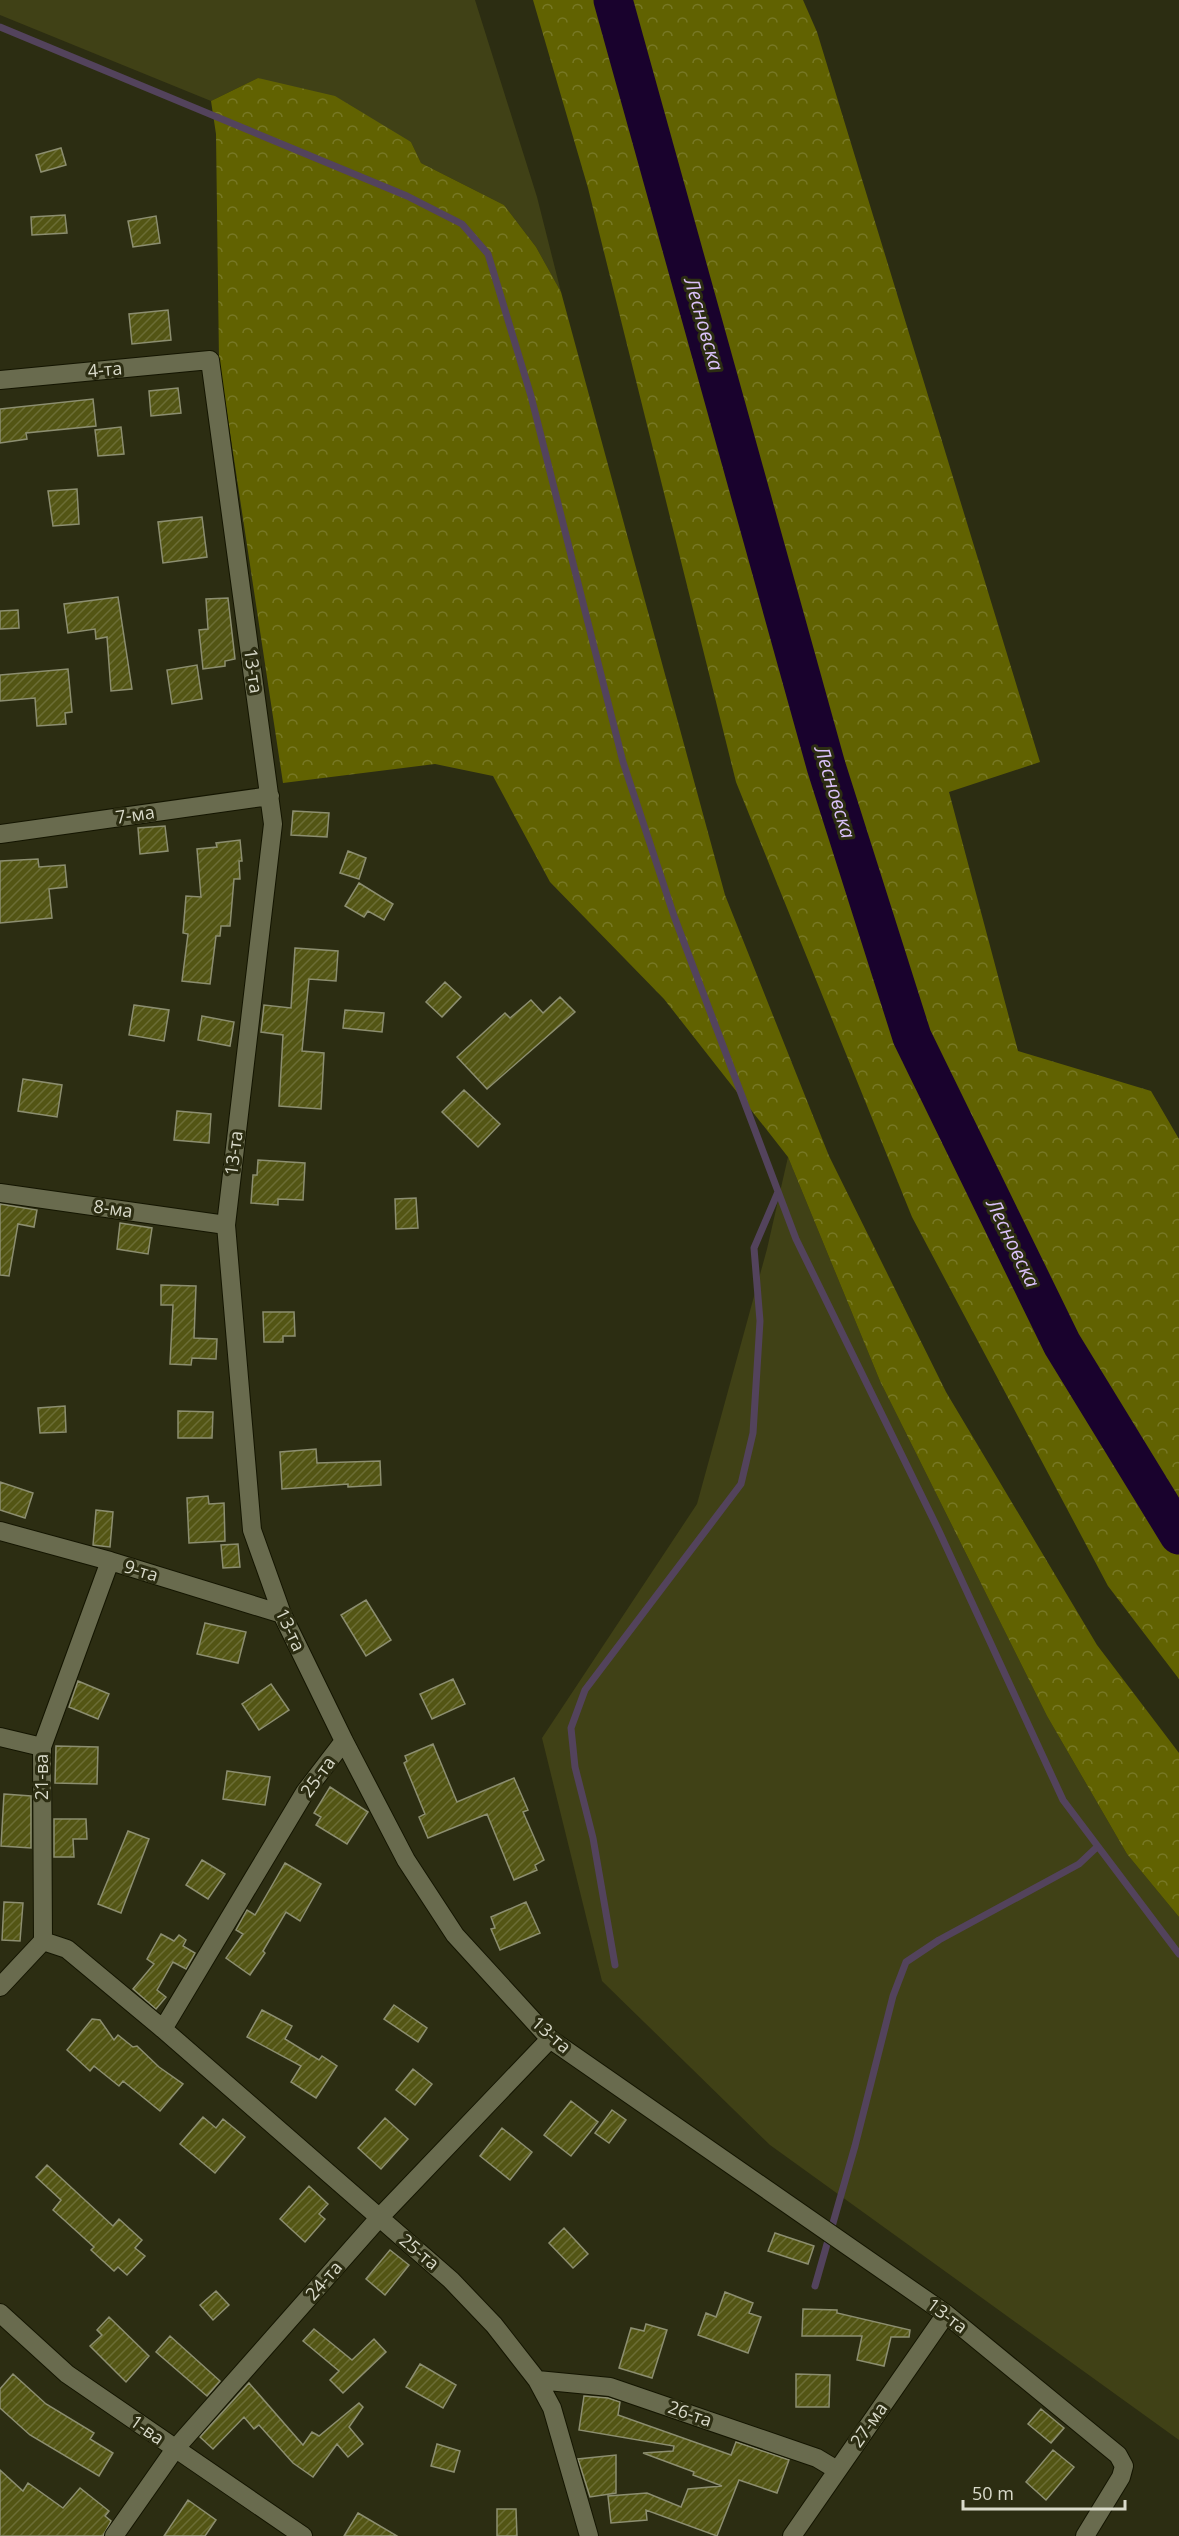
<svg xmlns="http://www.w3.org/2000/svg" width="1179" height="2536" font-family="'Open Sans',sans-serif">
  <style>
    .grass { fill: #404116 }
    .forest { fill: url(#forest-crowns) }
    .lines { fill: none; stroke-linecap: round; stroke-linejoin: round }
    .stream { stroke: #53435c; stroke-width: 7 }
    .river { stroke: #19022d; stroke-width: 39 }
    .building { fill: url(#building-hatch); stroke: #8c8e70; stroke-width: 1.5 }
    .minor-casing { stroke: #141500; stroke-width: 20 }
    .minor { stroke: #696b4e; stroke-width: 18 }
    .labels { text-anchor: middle; stroke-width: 6; stroke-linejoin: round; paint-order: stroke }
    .street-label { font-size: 18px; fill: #d9daca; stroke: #2c2d12 }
    .water-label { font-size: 20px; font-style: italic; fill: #dac1f9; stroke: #2c2d12 }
  </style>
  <defs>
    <pattern id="forest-crowns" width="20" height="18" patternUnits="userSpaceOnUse" patternTransform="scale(1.5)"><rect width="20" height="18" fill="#616201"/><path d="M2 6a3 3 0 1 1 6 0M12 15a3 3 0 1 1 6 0" fill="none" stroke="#777825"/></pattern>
    <pattern id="building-hatch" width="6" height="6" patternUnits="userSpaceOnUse" patternTransform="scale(1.5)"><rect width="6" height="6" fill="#535514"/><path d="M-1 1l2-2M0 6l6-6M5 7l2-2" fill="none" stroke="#6b6d35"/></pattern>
  </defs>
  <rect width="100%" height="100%" fill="#2c2d12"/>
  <path class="grass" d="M 0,0 L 475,0 L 537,197 L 561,292 L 536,247 L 504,205 L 421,163 L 411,142 L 258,78 L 211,101 L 0,15 Z
    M 788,1157 L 880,1381 L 1047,1716 L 1127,1854 L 1179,1917 L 1179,2440 L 770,2145 L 602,1981 L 542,1738 L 697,1504 L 767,1249 Z"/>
  <path class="forest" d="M 533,0 L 803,0 L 817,32 L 1040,762 L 949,792 L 1018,1051 L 1151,1091 L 1179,1139 L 1179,1679 L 1108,1586 L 912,1217 L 736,782 L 588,188 Z
    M 258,78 L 335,96 L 411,142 L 421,163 L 504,205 L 536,247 L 561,292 L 725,895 L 829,1156 L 946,1392 L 1097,1645 L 1179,1753 L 1179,1917 L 1127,1854 L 1047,1716 L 880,1381 L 788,1157 L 664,999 L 550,882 L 493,776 L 435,764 L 283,783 L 219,360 L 216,134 L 211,101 Z"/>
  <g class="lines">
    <path class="stream" d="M 0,27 L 407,196 L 462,224 L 488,254 L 531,396 L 623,762 L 674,916 L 796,1239 L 938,1529 L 1063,1800 L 1179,1954
      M 615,1965 L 593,1838 L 575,1767 L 571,1728 L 585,1690 L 741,1484 L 753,1433 L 760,1321 L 754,1248 L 778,1192
      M 815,2286 L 855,2146 L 893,1996 L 906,1962 L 939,1940 L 1079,1864 L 1097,1847"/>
    <path class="river" d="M 613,0 L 826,766 L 912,1037 L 1062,1344 L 1179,1535"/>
  </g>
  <path class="building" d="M 61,148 L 66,165 L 41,172 L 36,155 Z
    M 65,215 L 67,233 L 32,235 L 31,217 Z
    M 156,216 L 160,243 L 133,247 L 128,221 Z
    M 168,310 L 171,340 L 132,344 L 129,314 Z
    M 178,388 L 181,413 L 151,416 L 149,391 Z
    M 93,399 L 96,426 L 26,433 L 27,439 L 0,443 L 0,409 Z
    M 121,427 L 124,454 L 98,456 L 95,430 Z
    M 77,489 L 79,524 L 53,526 L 48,491 Z
    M 202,517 L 207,557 L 163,563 L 158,522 Z
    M 118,597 L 132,689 L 111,691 L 107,637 L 96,639 L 95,629 L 68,633 L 64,604 Z
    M 228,598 L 235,659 L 225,661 L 225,666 L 203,669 L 199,630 L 208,629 L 206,599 Z
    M 18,610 L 19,628 L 0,629 L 0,611 Z
    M 197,665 L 202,699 L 172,704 L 167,670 Z
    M 68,669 L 72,712 L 65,713 L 66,724 L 37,726 L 35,698 L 0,701 L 0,675 Z
    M 293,811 L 329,813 L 327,837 L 291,835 Z
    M 165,826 L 168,851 L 140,854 L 138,828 Z
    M 240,840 L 242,861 L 239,861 L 240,879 L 234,879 L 230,926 L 221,926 L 220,936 L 216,936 L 210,984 L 182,981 L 188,934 L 183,933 L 186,896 L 201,897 L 197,849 L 217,847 L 216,843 Z
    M 348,851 L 366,858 L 359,879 L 340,873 Z
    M 38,859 L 39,867 L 65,865 L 67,887 L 49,889 L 52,918 L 0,923 L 0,861 Z
    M 359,883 L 393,904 L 384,920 L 368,911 L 364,917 L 345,906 Z
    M 295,948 L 338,951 L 336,981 L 309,979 L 302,1051 L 324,1053 L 321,1109 L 279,1106 L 283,1035 L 261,1032 L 264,1005 L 291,1008 Z
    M 445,982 L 461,997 L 442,1017 L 426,1002 Z
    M 560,997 L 575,1012 L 487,1089 L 457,1057 L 505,1013 L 510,1018 L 531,1000 L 543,1013 Z
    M 134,1005 L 169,1010 L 164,1041 L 129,1035 Z
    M 345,1010 L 384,1013 L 382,1032 L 343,1028 Z
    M 202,1016 L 234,1022 L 230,1046 L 198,1040 Z
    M 23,1079 L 62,1085 L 57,1117 L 18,1111 Z
    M 464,1090 L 500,1124 L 478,1147 L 442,1112 Z
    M 177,1111 L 211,1114 L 209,1143 L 174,1140 Z
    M 258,1160 L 305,1163 L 303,1200 L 278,1199 L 278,1205 L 251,1203 L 253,1175 L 257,1175 Z
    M 416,1198 L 418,1228 L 396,1229 L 395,1199 Z
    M 0,1204 L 37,1210 L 34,1227 L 18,1224 L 9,1276 L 0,1275 Z
    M 120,1223 L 152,1228 L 148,1254 L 117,1249 Z
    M 161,1285 L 196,1286 L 194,1338 L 217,1339 L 216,1359 L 192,1358 L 191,1365 L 170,1364 L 173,1305 L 161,1305 Z
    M 263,1312 L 294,1312 L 295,1336 L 283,1336 L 283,1342 L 264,1342 Z
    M 65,1406 L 66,1432 L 40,1433 L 38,1408 Z
    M 178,1411 L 213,1412 L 212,1438 L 178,1438 Z
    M 316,1449 L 317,1463 L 380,1461 L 381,1485 L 348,1487 L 348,1484 L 282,1489 L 280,1452 Z
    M 0,1482 L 33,1493 L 25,1518 L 0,1510 Z
    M 208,1496 L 209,1504 L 224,1503 L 225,1541 L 189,1543 L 187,1498 Z
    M 96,1510 L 113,1512 L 110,1547 L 93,1545 Z
    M 238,1544 L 240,1567 L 223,1568 L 221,1545 Z
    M 366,1600 L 391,1640 L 366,1656 L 341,1615 Z
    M 205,1623 L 246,1632 L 238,1663 L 197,1654 Z
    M 453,1679 L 465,1704 L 432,1719 L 420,1694 Z
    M 78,1681 L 109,1694 L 98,1719 L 69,1707 Z
    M 271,1684 L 289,1710 L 259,1730 L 242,1704 Z
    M 433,1744 L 457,1802 L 514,1778 L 528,1810 L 523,1812 L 544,1860 L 535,1865 L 537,1870 L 514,1880 L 487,1814 L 428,1838 L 419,1817 L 425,1814 L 404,1763 L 407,1761 L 405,1756 Z
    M 56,1746 L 98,1747 L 97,1784 L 55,1783 Z
    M 227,1771 L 270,1777 L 265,1805 L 223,1799 Z
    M 330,1787 L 368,1812 L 347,1844 L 316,1825 L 321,1817 L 314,1813 Z
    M 4,1794 L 31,1796 L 31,1848 L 1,1846 Z
    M 54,1819 L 86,1819 L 87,1839 L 73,1839 L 74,1857 L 54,1857 Z
    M 128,1831 L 149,1839 L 121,1913 L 98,1904 Z
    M 202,1860 L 225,1874 L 208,1899 L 186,1885 Z
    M 285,1863 L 321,1884 L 300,1921 L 286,1912 L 263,1951 L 265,1953 L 250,1975 L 226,1958 L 243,1934 L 236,1930 L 247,1910 L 255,1915 Z
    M 4,1902 L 23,1903 L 20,1941 L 2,1940 Z
    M 526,1902 L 540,1933 L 500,1950 L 491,1929 L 495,1928 L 491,1917 Z
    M 161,1934 L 174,1941 L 179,1935 L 186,1940 L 183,1946 L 195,1953 L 186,1969 L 173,1962 L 157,1990 L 166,1997 L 156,2009 L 133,1989 L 154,1964 L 147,1959 Z
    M 394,2005 L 427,2028 L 418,2042 L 384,2019 Z
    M 262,2010 L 292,2026 L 285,2039 L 319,2060 L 322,2056 L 337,2066 L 316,2098 L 291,2082 L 301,2066 L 247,2037 Z
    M 92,2019 L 100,2020 L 114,2040 L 118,2035 L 133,2047 L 137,2046 L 159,2067 L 183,2084 L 160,2111 L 123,2081 L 119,2086 L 94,2066 L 90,2071 L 67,2050 Z
    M 413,2069 L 432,2084 L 415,2105 L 396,2090 Z
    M 571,2101 L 598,2122 L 571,2156 L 544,2135 Z
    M 612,2110 L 626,2120 L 609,2143 L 595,2133 Z
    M 203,2117 L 216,2128 L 223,2119 L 245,2137 L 215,2173 L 180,2144 Z
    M 385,2118 L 408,2139 L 381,2169 L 358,2148 Z
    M 502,2128 L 532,2152 L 510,2180 L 480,2156 Z
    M 47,2165 L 113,2226 L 119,2219 L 142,2240 L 135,2248 L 145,2256 L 127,2275 L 118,2267 L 114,2271 L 91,2250 L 94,2247 L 53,2210 L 61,2200 L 36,2177 Z
    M 309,2186 L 328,2204 L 319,2214 L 325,2219 L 305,2242 L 280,2219 Z
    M 564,2228 L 588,2254 L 573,2268 L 549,2243 Z
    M 775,2233 L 814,2246 L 808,2264 L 768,2251 Z
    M 390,2250 L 409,2265 L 385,2295 L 366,2279 Z
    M 216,2291 L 229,2305 L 213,2320 L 200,2305 Z
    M 725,2292 L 753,2303 L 749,2313 L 761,2317 L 748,2353 L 698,2335 L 706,2313 L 716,2317 Z
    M 803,2309 L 837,2310 L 837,2313 L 910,2330 L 909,2337 L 891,2337 L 884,2366 L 857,2360 L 862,2336 L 802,2336 Z
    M 109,2317 L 149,2356 L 126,2382 L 90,2346 L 102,2335 L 97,2330 Z
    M 646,2324 L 667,2330 L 652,2378 L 619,2368 L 631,2328 L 644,2331 Z
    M 314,2329 L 352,2360 L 374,2339 L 386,2352 L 343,2393 L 330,2380 L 339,2371 L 303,2341 Z
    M 170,2336 L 220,2381 L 207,2396 L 156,2352 Z
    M 420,2364 L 456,2385 L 443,2408 L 406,2387 Z
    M 13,2374 L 46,2404 L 94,2433 L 90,2439 L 113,2453 L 99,2476 L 30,2435 L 0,2408 L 0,2389 Z
    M 796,2374 L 830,2375 L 829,2407 L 796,2407 Z
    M 249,2383 L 303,2445 L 312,2432 L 319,2436 L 359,2403 L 363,2407 L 349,2427 L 363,2444 L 348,2457 L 337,2444 L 313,2477 L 293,2463 L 259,2425 L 254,2429 L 244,2417 L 213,2449 L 200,2437 Z
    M 584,2396 L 608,2398 L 620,2402 L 618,2415 L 731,2455 L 736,2442 L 789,2460 L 777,2493 L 739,2480 L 717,2536 L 646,2510 L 647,2520 L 611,2523 L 608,2496 L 647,2493 L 681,2507 L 688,2489 L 722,2486 L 693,2475 L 694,2472 L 643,2453 L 673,2451 L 674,2446 L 579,2430 Z
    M 1041,2409 L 1064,2428 L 1051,2443 L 1028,2424 Z
    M 437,2444 L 460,2451 L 454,2472 L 431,2466 Z
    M 1053,2450 L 1074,2467 L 1046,2500 L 1026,2482 Z
    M 616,2455 L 616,2493 L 590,2497 L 578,2459 Z
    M 0,2470 L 23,2491 L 28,2483 L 63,2508 L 80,2488 L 109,2511 L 105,2516 L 111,2521 L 103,2536 L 0,2536 Z
    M 188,2500 L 216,2520 L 205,2536 L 164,2536 Z
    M 497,2509 L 516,2509 L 517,2536 L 497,2536 Z
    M 358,2513 L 397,2536 L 344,2536 Z"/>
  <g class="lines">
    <defs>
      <path id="minor" d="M 0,380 L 210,360 L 273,824 L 226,1225 L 252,1530 L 282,1614 L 344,1741 L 406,1860 L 455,1935 L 550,2039 L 946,2314 L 1118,2455 L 1124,2466 L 1121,2477 L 1085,2536
        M 0,834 L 270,796
        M 0,1193 L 226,1225
        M 0,1531 L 110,1561 L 282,1614
        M 0,1737 L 42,1747
        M 43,1941 L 67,1949 L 163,2029 L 451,2280 L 494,2325 L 537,2380 L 552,2408 L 589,2536
        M 0,1987 L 43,1941 L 42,1747 L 110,1561
        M 163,2029 L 305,1792 L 344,1741
        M 0,2313 L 67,2374 L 303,2536
        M 537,2380 L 610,2387 L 817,2458 L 837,2470
        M 114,2536 L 175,2449 L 379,2218 L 550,2039
        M 792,2536 L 946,2314"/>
    </defs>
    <use href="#minor" class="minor-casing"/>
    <use href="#minor" class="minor"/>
  </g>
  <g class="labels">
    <g class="street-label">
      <text transform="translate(105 370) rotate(-5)" y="6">4-та</text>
      <text transform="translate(253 671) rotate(82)" y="6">13-та</text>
      <text transform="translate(135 815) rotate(-8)" y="6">7-ма</text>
      <text transform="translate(234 1153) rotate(-83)" y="6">13-та</text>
      <text transform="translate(113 1209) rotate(8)" y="6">8-ма</text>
      <text transform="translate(141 1571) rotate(17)" y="6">9-та</text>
      <text transform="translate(290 1630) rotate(65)" y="6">13-та</text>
      <text transform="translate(42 1777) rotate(-90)" y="6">21-ва</text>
      <text transform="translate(318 1777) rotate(-54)" y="6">25-та</text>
      <text transform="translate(551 2035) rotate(41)" y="6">13-та</text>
      <text transform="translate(419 2252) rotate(40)" y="6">25-та</text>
      <text transform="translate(324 2281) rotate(-49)" y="6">24-та</text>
      <text transform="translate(947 2316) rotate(37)" y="6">13-та</text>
      <text transform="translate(690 2414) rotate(19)" y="6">26-та</text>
      <text transform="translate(869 2425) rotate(-55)" y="6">27-ма</text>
      <text transform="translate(147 2430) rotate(35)" y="6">1-ва</text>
    </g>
    <g class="water-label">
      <text transform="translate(704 324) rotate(74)" y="7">Лесновска</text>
      <text transform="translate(835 792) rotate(73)" y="7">Лесновска</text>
      <text transform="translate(1013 1243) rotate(64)" y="7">Лесновска</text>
    </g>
  </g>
  <path d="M963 2500v9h162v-9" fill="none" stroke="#d9daca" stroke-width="3"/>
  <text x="972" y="2500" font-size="18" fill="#d9daca" stroke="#2c2d12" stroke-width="4.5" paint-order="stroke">50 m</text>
</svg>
